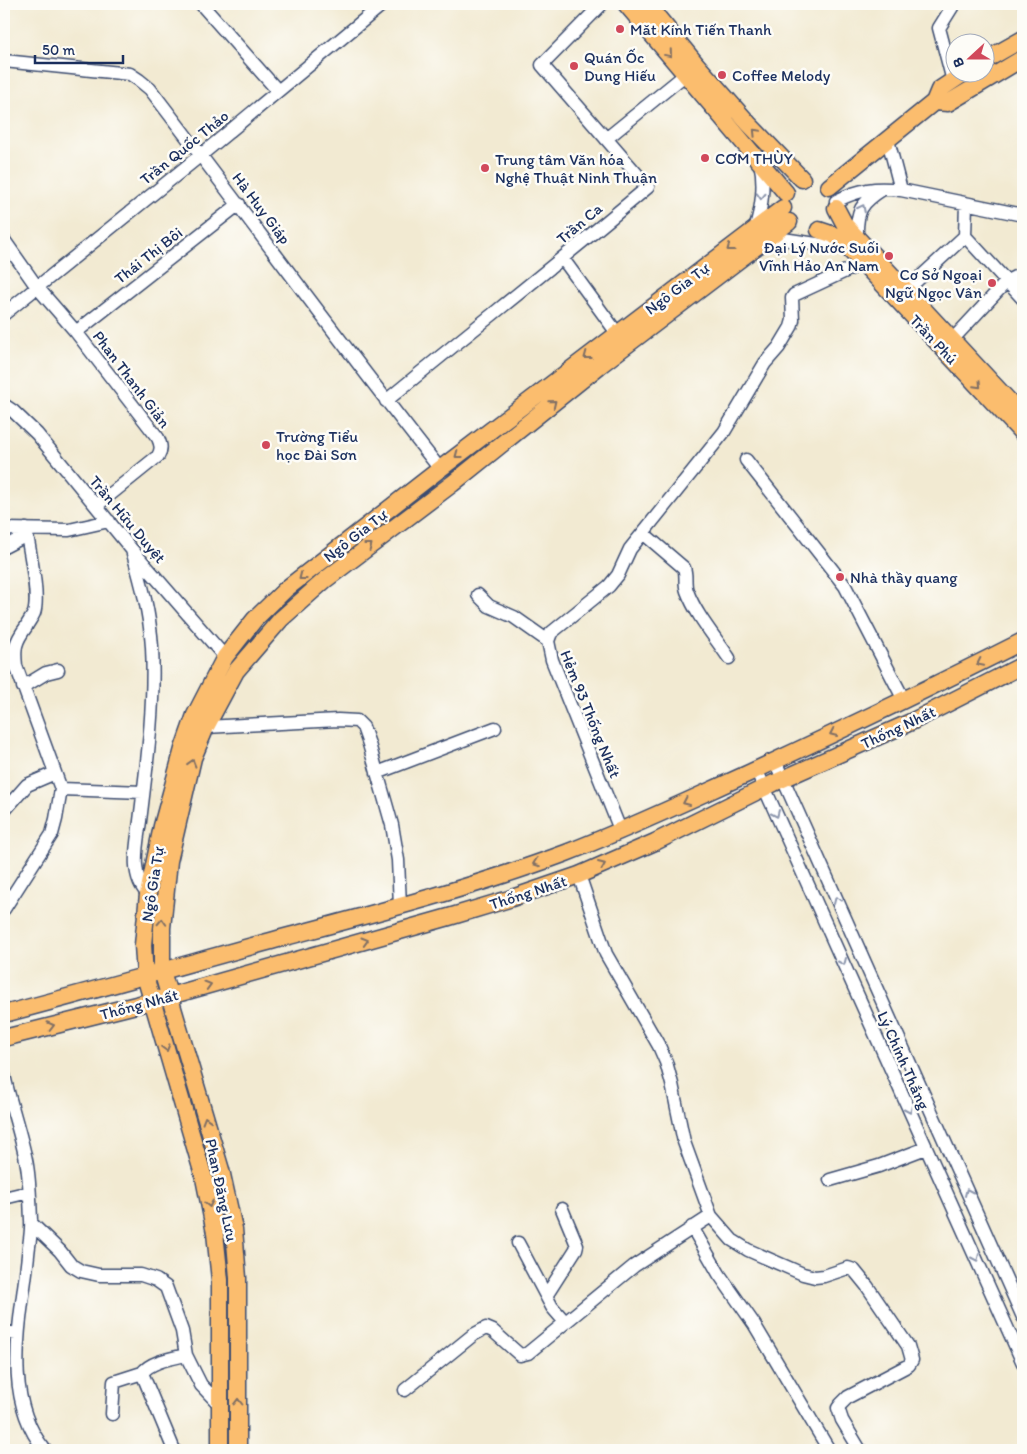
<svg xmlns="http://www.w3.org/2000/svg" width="1027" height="1454" font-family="Itim,sans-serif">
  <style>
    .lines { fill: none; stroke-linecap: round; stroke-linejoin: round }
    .minor-casing { stroke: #3b4b6f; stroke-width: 15 }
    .major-casing { stroke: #3b4b6f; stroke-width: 19 }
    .minor { stroke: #fff; stroke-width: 12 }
    .major { stroke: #fbbd6e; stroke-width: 16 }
    .oneway { stroke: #806f65 }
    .oneway2 { stroke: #8d97ae }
    .poi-dot { fill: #d1495b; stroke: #fdfcf7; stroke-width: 2 }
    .labels { text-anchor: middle; stroke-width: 5; stroke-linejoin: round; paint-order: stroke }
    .poi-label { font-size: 16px; fill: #1b2f5e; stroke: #fdfcf7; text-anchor: start }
    .street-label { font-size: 16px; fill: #1b2f5e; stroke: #fdfcf7 }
  </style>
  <rect width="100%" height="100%" fill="#fdfcf7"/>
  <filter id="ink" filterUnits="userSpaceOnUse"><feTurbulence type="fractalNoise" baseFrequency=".02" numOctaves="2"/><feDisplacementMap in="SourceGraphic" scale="10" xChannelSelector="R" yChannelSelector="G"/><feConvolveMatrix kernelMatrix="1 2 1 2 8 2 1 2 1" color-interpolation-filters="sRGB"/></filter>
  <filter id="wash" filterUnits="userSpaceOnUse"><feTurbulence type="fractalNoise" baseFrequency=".0096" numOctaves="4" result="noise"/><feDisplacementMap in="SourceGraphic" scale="20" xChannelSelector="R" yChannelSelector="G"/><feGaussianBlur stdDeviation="1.12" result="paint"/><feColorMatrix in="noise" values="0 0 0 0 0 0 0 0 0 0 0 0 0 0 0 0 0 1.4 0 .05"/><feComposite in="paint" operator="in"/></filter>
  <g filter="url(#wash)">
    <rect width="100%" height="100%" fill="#f2ead2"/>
  </g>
  <g filter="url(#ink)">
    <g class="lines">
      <defs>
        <path id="minor" d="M 201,4 L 278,91
          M 4,61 L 130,74 L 139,80 L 150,89 C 247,215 341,344 440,469
          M 953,81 L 939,28 L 954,4
          M 606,139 L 691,70
          M 888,140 L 901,190
          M 836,201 C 860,189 875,187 901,190 L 1023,215
          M 966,204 L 965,236 L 1023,299
          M 755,229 C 762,209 765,183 760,162
          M 770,237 L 849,249
          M 857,238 C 856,210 861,203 883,189
          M 4,240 L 37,287 L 76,332 L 158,438 C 161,445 162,449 158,456 L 96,506
          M 563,259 L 617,333
          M 900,296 L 965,236
          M 4,314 L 201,155 L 383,4
          M 76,332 L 239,204
          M 953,339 L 1007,281 L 1023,273
          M 386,401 C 473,329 562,260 648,187 L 542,65 L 602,4
          M 4,405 L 13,411 L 37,434 L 132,550 L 225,657
          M 746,460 L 845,586 L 904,700
          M 4,529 L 69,530 L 109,521
          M 643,533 L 684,568 C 687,575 684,583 687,591 C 696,615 715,637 729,658
          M 4,547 L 27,535
          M 132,550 C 141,581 150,614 152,647 C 155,705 147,763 140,821 C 137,844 129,876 148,894
          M 478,595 L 489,606 L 514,617 L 548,641
          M 23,687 L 46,673 L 58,670
          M 206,727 L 338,720 L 357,721 L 363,727 L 369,744 L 392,825 L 398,860 L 400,906
          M 775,761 L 1023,1317
          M 756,769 L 1023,1363
          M 377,773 L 495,728
          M 61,789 L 143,792
          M 4,811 L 27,785 L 55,773
          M 621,832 L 552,660 L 548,641 L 551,633 L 609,586 L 618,575 L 630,549 L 724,432 L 765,363 L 779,347 L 791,327 L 793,320 L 792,298 L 794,295 L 863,263
          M 579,875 L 606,954 L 659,1046 L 666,1062 L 672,1084 L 684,1142 L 711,1216 L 732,1240 L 748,1250 L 803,1274 L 815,1277 L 824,1276 L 848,1268 L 854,1270 L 867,1286 L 908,1346 L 912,1360 L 909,1365 L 848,1397 L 841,1404 L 838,1408 L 842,1420 L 860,1450
          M 4,909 L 52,834 L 56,819 L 61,789 L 16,666 C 14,648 15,642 26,627 C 28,622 32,618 34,613 C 40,596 29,549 26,529
          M 4,1075 C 10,1103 20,1131 26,1160 C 30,1179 30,1201 31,1220 C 32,1232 29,1243 28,1255 C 22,1317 0,1396 45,1450
          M 830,1180 L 879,1166 L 926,1148
          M 4,1198 L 29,1192
          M 31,1223 L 60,1251 L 71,1265 L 81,1271 L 99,1275 L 141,1275 L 156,1280 L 166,1287 L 182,1331 L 186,1355 L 201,1385 L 220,1405
          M 692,1227 L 719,1274 L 754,1324 L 829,1450
          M 518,1243 L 552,1307 L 565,1322
          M 546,1296 L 576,1249 L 577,1245 L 562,1209
          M 4,1332 L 18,1334
          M 142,1373 L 174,1450
          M 405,1390 L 473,1335 L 486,1328 L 493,1331 L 520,1355 L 528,1353 L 634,1266 L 711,1216
          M 112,1414 L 114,1382 L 142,1373 C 151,1361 173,1358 186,1355"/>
        <path id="major" d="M 626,4 L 786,193
          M 647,4 L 697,65 L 749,124 L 802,179
          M 984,61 L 1023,39
          M 934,102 L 948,103 L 1023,58
          M 829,187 L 934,102 L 939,90 L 966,72
          M 836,208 L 845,225 L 1023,416
          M 819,230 L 834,235 L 863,263 L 1023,434
          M 4,1014 C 96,990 187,964 278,939 C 375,913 472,888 566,853 C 628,829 687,801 747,774 C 840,731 932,687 1023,641
          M 4,1038 L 152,1001 L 449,917 L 509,899 L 579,875 L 655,842 L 774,783 L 913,721 L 1023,665
          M 220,1450 L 220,1280 L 215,1233 L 204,1178 L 145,976 L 143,945 L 148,894 L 162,826 L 183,749 L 195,715 L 225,657 L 255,619 L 286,589 L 440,469 L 783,208
          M 238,1450 L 238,1278 L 234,1229 L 221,1170 L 162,971 L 162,928 L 169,861 L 193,758 L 206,727 L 236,671 L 281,619 L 325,580 L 452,484 L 599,366 L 789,222"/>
      </defs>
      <use href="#minor" class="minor-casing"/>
      <use href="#major" class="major-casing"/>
      <use href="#minor" class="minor"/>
      <use href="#major" class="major"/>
    </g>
    <defs><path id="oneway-chevron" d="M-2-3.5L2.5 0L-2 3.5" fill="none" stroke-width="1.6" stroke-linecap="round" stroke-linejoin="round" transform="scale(1.25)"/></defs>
    <g class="oneway">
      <use href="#oneway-chevron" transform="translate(669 54) rotate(50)"/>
      <use href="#oneway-chevron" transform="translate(756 132) rotate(-134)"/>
      <use href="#oneway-chevron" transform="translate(730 248) rotate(143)"/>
      <use href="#oneway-chevron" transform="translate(587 356) rotate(143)"/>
      <use href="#oneway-chevron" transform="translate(978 385) rotate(47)"/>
      <use href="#oneway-chevron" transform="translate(553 403) rotate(-39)"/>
      <use href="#oneway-chevron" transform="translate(458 455) rotate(143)"/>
      <use href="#oneway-chevron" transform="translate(369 546) rotate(-37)"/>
      <use href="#oneway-chevron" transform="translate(302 577) rotate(142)"/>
      <use href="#oneway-chevron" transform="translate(980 663) rotate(154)"/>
      <use href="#oneway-chevron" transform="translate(833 733) rotate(155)"/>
      <use href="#oneway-chevron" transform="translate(192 763) rotate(-73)"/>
      <use href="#oneway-chevron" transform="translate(686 802) rotate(155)"/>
      <use href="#oneway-chevron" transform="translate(536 863) rotate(160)"/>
      <use href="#oneway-chevron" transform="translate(602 865) rotate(-23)"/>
      <use href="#oneway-chevron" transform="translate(162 922) rotate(-87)"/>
      <use href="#oneway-chevron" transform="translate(365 941) rotate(-16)"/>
      <use href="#oneway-chevron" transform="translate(208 985) rotate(-16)"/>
      <use href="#oneway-chevron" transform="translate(51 1026) rotate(-14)"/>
      <use href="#oneway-chevron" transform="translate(166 1048) rotate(74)"/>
      <use href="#oneway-chevron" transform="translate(206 1120) rotate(-107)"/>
      <use href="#oneway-chevron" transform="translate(209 1204) rotate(78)"/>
      <use href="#oneway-chevron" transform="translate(238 1402) rotate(-90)"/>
    </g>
    <g class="oneway2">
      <use href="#oneway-chevron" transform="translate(761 196) rotate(93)"/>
      <use href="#oneway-chevron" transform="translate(862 208) rotate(-63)"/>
      <use href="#oneway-chevron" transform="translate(776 814) rotate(66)"/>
      <use href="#oneway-chevron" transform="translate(837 900) rotate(-114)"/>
      <use href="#oneway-chevron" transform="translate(843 962) rotate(66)"/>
      <use href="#oneway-chevron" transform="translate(909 1110) rotate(66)"/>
      <use href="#oneway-chevron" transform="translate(968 1192) rotate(-114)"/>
      <use href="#oneway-chevron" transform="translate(976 1258) rotate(66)"/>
    </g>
  </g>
  <g class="poi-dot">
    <circle cx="620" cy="29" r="5"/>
    <circle cx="574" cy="66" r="5"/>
    <circle cx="722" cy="75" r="5"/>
    <circle cx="705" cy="158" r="5"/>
    <circle cx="485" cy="168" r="5"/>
    <circle cx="889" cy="256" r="5"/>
    <circle cx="992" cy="283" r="5"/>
    <circle cx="266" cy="445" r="5"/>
    <circle cx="840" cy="577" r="5"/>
  </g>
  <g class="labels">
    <g class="poi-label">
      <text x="630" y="35">Măt Kính Tiến Thanh</text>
      <text x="584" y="63">Quán Ốc<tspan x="584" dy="18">Dung Hiếu</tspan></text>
      <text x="732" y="81">Coffee Melody</text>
      <text x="715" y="164">CƠM THÙY</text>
      <text x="495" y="165">Trung tâm Văn hóa<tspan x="495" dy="18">Nghệ Thuật Ninh Thuận</tspan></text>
      <text x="879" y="253" text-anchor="end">Đại Lý Nước Suối<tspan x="879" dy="18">Vĩnh Hảo An Nam</tspan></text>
      <text x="982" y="280" text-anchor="end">Cơ Sở Ngoại<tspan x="982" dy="18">Ngữ Ngọc Vân</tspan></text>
      <text x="276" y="442">Trường Tiểu<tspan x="276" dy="18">học Đài Sơn</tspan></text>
      <text x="850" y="583">Nhà thầy quang</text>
    </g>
    <g class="street-label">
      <text transform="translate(184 147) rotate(-39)" y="6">Trần Quốc Thảo</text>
      <text transform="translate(262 208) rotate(53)" y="6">Hà Huy Giáp</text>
      <text transform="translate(579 223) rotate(-40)" y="6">Trần Ca</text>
      <text transform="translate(148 255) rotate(-38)" y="6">Thái Thị Bôi</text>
      <text transform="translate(677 288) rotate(-37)" y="6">Ngô Gia Tự</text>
      <text transform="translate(934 339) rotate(47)" y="6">Trần Phú</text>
      <text transform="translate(132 379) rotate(53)" y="6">Phan Thanh Giản</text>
      <text transform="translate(128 519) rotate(50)" y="6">Trần Hữu Duyệt</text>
      <text transform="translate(355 535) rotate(-38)" y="6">Ngô Gia Tự</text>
      <text transform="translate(591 714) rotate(68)" y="6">Hẻm 93 Thống Nhất</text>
      <text transform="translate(898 727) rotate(-25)" y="6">Thống Nhất</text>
      <text transform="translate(152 884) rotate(-81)" y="6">Ngô Gia Tự</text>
      <text transform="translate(528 892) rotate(-18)" y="6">Thống Nhất</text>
      <text transform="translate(139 1004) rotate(-15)" y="6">Thống Nhất</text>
      <text transform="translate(904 1060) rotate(66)" y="6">Lý Chính Thắng</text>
      <text transform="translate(222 1190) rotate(78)" y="6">Phan Đăng Lưu</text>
    </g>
  </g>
  <rect width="1027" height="1454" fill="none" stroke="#fdfcf7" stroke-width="20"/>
  <g transform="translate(970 58) rotate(249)"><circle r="24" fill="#fdfcf7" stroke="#a3aaba"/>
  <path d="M0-4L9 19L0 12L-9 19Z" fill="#d1495b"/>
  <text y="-8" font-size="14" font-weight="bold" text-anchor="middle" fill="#1b2f5e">B</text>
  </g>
  <path d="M35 55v8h88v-8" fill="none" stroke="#1b2f5e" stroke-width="2.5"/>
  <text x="42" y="55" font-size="15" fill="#1b2f5e" stroke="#fdfcf7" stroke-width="4" paint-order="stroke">50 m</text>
</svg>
